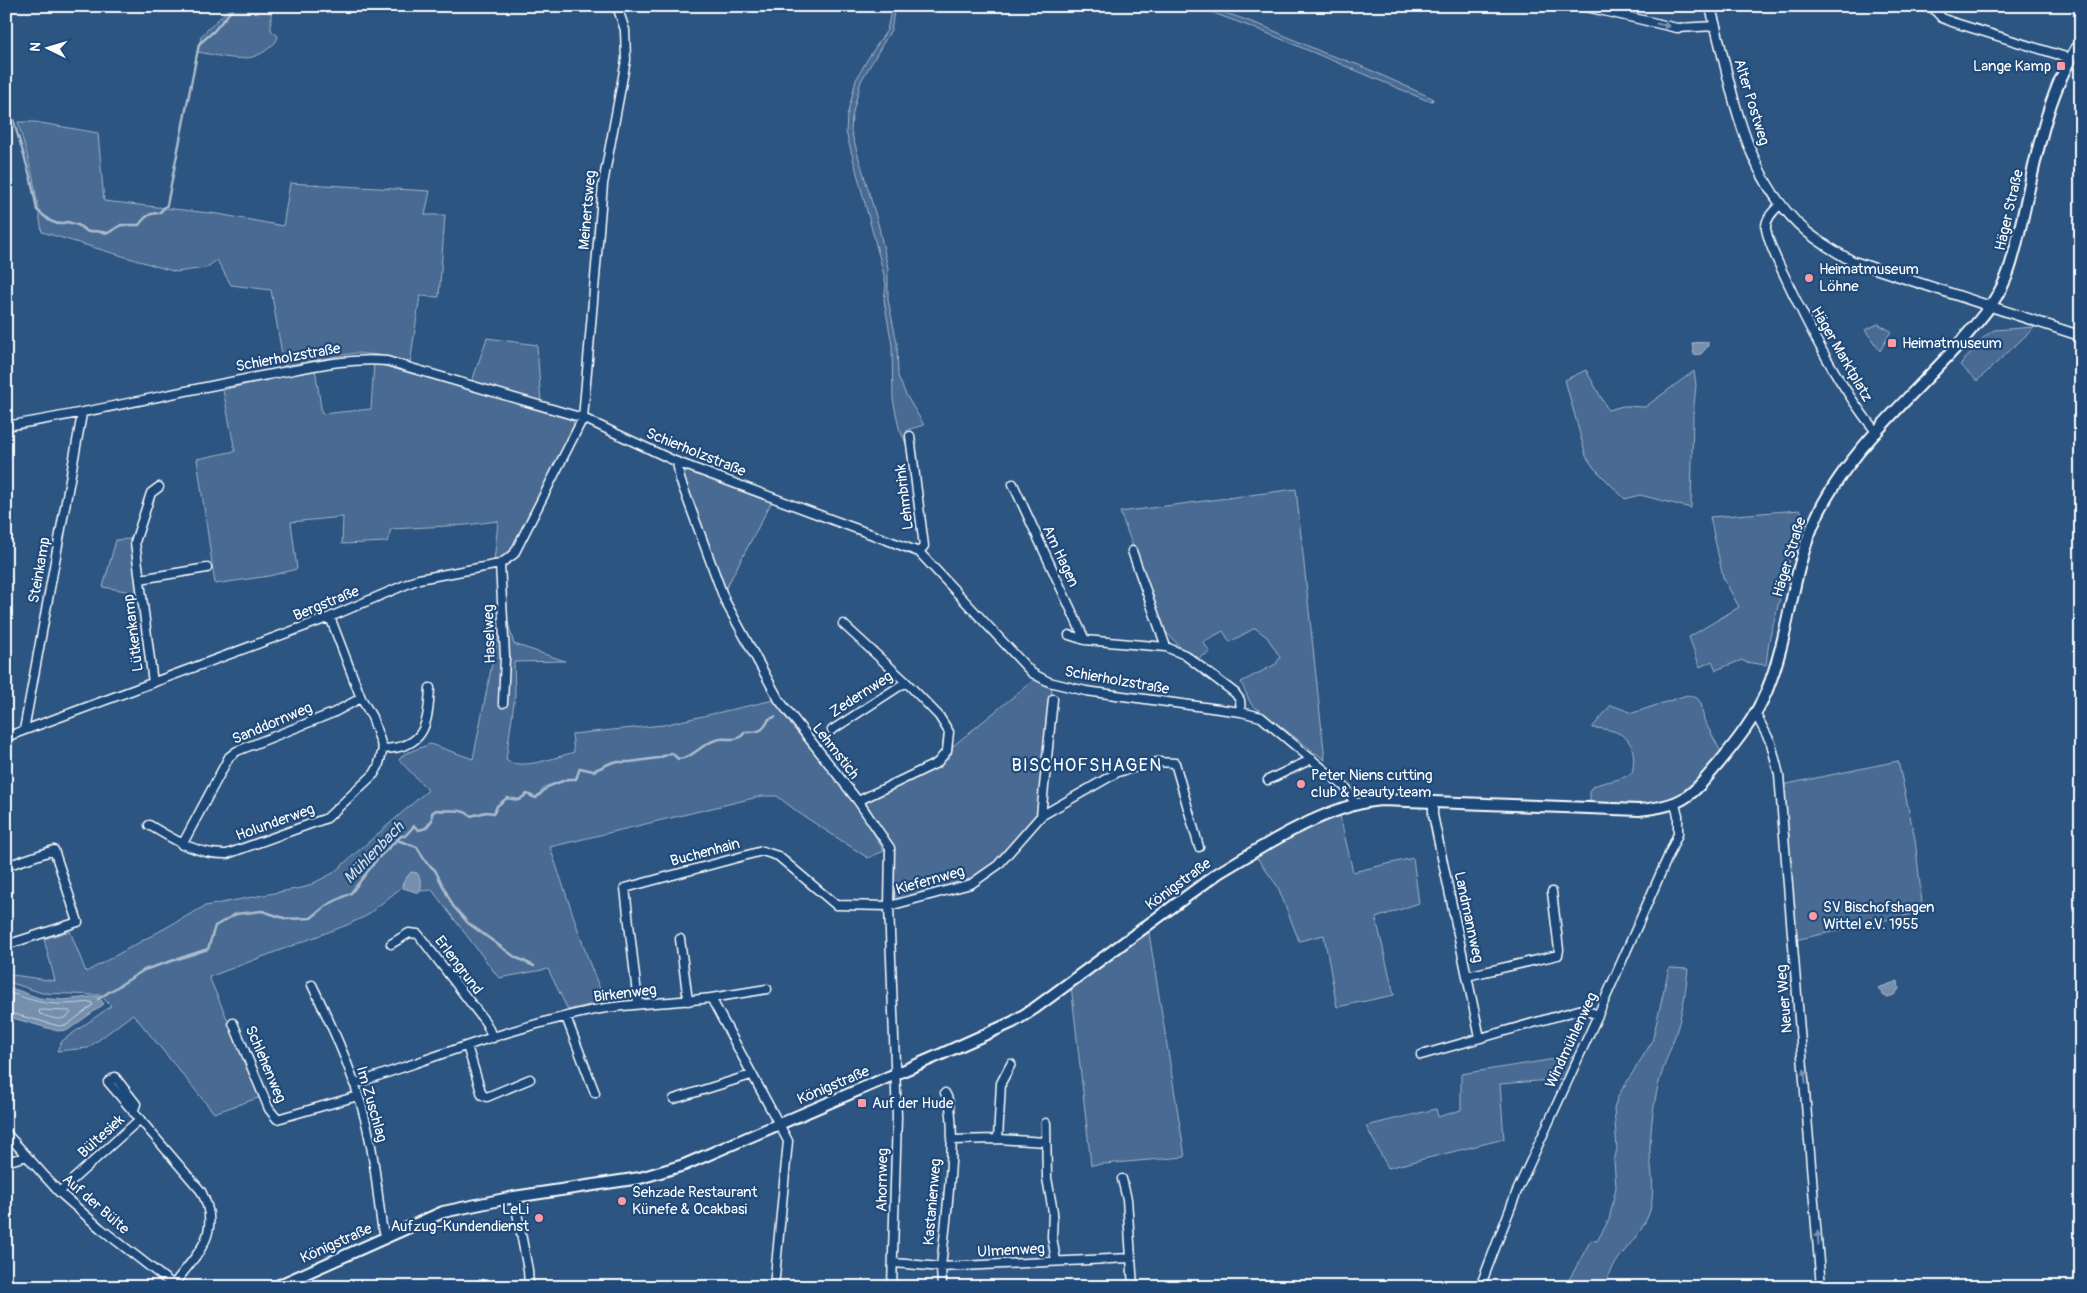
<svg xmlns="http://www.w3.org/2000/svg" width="2087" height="1293" font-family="Pangolin,sans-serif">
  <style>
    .green { fill: #486b92; stroke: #a4b5c8 }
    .water { fill: #748fad; stroke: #acbcce }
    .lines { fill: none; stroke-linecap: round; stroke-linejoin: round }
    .shore { stroke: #c7d2de; stroke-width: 1 }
    .stream { stroke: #acbcce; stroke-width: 2.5 }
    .minor-casing { stroke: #fff; stroke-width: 11 }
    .tertiary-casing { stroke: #fff; stroke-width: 12 }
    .secondary-casing { stroke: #fff; stroke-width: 14 }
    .minor { stroke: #1f4a7a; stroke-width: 8 }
    .tertiary { stroke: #1f4a7a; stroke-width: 9 }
    .secondary { stroke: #1f4a7a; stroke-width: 10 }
    .oneway { fill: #7992af }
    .poi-dot { fill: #ff9aa2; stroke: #1f4a7a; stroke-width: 2 }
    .labels { text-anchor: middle; stroke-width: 4.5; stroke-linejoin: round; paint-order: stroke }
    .poi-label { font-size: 15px; fill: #fff; stroke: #1f4a7a; text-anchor: start }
    .street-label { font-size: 15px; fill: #fff; stroke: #1f4a7a }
    .water-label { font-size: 16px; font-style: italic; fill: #d5dde6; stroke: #1f4a7a }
    .quarter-label { font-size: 18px; letter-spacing: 1px; fill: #fff; stroke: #1f4a7a }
  </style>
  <rect width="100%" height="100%" fill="#2c5582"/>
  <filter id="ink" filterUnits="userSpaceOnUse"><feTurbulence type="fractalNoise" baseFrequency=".02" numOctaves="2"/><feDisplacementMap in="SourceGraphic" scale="10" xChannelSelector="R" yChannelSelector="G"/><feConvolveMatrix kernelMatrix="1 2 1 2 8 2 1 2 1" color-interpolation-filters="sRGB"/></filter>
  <g filter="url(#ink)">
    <path class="green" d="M 232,6 L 271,6 L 271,30 L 278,36 C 277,42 274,44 269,48 C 249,66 222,56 198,52 L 201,36 Z
      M 892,6 L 895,6 L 891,30 L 861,81 L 852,116 L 851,131 L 878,223 L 888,268 L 888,300 L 897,343 L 898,376 L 906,395 L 924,425 L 907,430 L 909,450 L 899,428 L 893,399 L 892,345 L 884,300 L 886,285 L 883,271 L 846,132 L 847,116 L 856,80 L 867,60 L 887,30 Z
      M 1206,6 L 1263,26 L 1324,53 L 1359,65 L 1432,98 L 1433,101 L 1426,100 L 1262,31 L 1208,11 L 1205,10 Z
      M 18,122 L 35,122 L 98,133 L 104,201 L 218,214 L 283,226 L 290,183 L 430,191 L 425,215 L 445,215 L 439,297 L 420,296 L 410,364 L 379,355 L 355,353 L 284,366 L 271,290 L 231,285 L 217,260 L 206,268 L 176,272 L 42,232 L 33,177 Z
      M 1878,324 L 1891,331 L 1880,351 L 1865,330 Z
      M 2035,327 L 1977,381 L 1960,365 L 1985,336 L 1994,330 Z
      M 487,338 L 537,345 L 541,404 L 471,384 Z
      M 374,363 L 570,418 L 573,421 L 574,429 L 511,552 L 494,562 L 498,521 L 466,525 L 391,529 L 387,542 L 342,544 L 343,517 L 291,522 L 297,569 L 269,576 L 215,584 L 197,459 L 235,451 L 223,390 L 315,368 L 322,414 L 371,409 Z
      M 1586,370 L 1608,410 L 1623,406 L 1645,407 L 1694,371 L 1696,385 L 1693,415 L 1691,508 L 1640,495 L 1625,499 L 1594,468 L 1586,456 L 1565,380 Z
      M 688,470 L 772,501 L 724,592 L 684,481 L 683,473 Z
      M 1296,489 L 1325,760 L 1251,704 L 1241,682 L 1276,664 L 1280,657 L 1267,637 L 1255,628 L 1230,642 L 1223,631 L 1203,642 L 1210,652 L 1197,659 L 1183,650 L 1165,631 L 1120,512 Z
      M 1800,510 L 1802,512 L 1769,641 L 1766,665 L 1745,662 L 1742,660 L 1716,670 L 1712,661 L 1700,667 L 1689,637 L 1739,607 L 1723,577 L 1710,517 Z
      M 130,539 L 137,593 L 103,587 L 116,540 Z
      M 508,623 L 514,644 L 565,661 L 514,662 L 515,695 L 506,760 C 521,771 557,757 574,752 L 572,734 L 663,725 L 774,700 L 791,725 L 856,804 L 884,851 L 868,858 L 799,813 L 777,796 L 762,796 L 550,847 L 589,962 L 605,1001 L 568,1010 L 548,969 L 499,978 L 432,890 L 420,891 L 421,882 L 403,882 L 402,887 L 366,916 L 347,925 L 209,977 L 261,1097 L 214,1113 L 133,1014 L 88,1048 L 57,1051 L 62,1041 L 111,1006 L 100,995 L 42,993 L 6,981 L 6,974 L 55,981 L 44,939 L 70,931 L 86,972 L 205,906 L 306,887 L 333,873 L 428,790 L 399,760 L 404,754 L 430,744 L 473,759 L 500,624 Z
      M 1036,678 L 1052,686 L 1039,815 L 996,864 L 975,879 L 895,902 L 892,846 L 865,801 L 938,765 L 953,746 Z
      M 1687,695 L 1697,698 L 1701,703 L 1704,720 L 1721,752 C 1709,767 1696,787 1679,797 C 1653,810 1618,804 1590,803 L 1590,789 C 1600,780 1618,783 1632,773 C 1639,740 1623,729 1592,728 L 1611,705 L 1633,713 Z
      M 1898,761 L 1915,839 L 1923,912 L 1795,940 L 1782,785 Z
      M 1339,812 L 1353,872 L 1413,858 L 1419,903 L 1376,918 L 1394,995 L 1337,1007 L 1324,935 L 1299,941 L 1278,887 L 1254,854 Z
      M 1148,927 L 1185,1157 L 1091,1165 L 1071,985 Z
      M 1669,968 L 1688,969 C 1686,984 1685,1000 1681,1014 C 1677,1035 1667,1055 1661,1076 C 1654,1097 1651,1125 1650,1148 C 1650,1169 1657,1195 1648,1216 C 1637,1243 1612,1257 1605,1287 L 1565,1287 L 1591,1240 L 1597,1241 L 1609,1220 L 1616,1187 L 1614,1161 L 1617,1149 L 1614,1108 L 1618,1096 L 1652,1042 Z
      M 1574,1056 L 1563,1079 L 1500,1084 L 1504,1139 L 1388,1168 L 1366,1126 L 1436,1109 L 1438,1117 L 1461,1110 L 1461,1074 Z"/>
    <path class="water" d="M 1708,342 L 1708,346 L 1701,354 L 1694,355 L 1692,343 Z
      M 411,872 L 417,873 C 421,879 423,886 419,893 L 403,888 L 403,882 Z
      M 1898,981 L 1899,989 L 1894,995 L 1887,997 L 1884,996 L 1878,988 Z
      M 6,986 L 39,998 L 63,1000 L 98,996 L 104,1004 L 68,1030 L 58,1031 L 6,1016 Z"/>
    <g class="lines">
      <path class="shore" d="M 6,991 C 42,1005 53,1006 91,1002 L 93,1005 L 67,1025 L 59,1026 L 6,1012
        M 42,1010 L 69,1011 L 71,1013 C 62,1023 52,1018 40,1014 L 39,1011 Z"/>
      <path class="stream" d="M 6,116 L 13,119 L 31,179 L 37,210 L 50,221 L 58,224 L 67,222 L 78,225 L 88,232 L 95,231 L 108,233 L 121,225 L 139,225 C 145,217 149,213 159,213 L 167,205 L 199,44 L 214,31 L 235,6
        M 397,840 L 417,847 L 426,862 L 435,870 L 453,906 L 468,923 L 515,957 L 534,966
        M 98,999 L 144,970 L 208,949 L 215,926 L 236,914 L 262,911 L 287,919 L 311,918 L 327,905 L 351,893 L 378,858 L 401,836 L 405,836 L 414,826 L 419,830 L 426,828 L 432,820 L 432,813 L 436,810 C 448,812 461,807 471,816 L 486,812 L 494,813 L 497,806 L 507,798 L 519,800 L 527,794 L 536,798 L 547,787 L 568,779 L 576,779 L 580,768 L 593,771 L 613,762 L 630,762 L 658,758 L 672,753 L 678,759 C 695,757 699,745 716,740 C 727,736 737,744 745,732 C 759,732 763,732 769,719 L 775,717"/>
      <defs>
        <path id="minor" d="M 1582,6 L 1677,28 L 1716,26
          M 1931,6 L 1942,18 L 1952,22 L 2069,58
          M 1781,204 C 1773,211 1765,219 1766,229 C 1769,246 1779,264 1786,279 C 1811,332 1840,388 1877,433
          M 6,426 C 94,412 180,391 267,375 C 307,368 347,357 387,361 L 583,418 L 677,462 L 919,552 L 1032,673 L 1049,682 L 1086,691 L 1241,712 L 1261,717 L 1347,789 L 1355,804
          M 910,436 L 924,546 L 919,552
          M 677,462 L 680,479 L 725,601 L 779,700 L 858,801 L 890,848 L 889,906 L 897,1117 L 892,1287
          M 1013,484 L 1085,640
          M 1132,551 L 1166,647
          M 500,564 L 505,657 L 503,703
          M 140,579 L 207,568
          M 843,624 L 906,682 L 939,716 L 949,732 L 947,751 L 937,763 L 858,801
          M 1069,635 L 1085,640 L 1166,647 L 1185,655 L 1235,693 L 1240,700 L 1241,712
          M 153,683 L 135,542 L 151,493 L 159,487
          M 1755,713 L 1771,743 L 1779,775 L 1821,1287
          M 24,730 L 82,414
          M 832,730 L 906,682
          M 6,737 L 330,617 L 419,579 L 500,564 L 514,554 L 583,418 L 603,184 L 626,60 L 625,30 L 617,6
          M 383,749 C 426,748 428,723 430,688
          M 1268,780 L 1312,759
          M 1433,802 L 1433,815 L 1480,1038
          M 1041,816 L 1053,699
          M 149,825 C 173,839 197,855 227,854 L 327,818 L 374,774 L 378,767 L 383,749 L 372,717 L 361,698 L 330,617
          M 182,845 L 229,757 L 237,751 L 333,713 L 361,698
          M 6,866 L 54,850 L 78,922 L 6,945
          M 680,939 L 688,1001
          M 391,944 L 409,933 L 418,934 L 486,1023 L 493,1038
          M 1467,976 L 1558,955 L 1559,950 L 1552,892
          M 312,985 C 337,1036 361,1090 371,1146 C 376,1173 378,1200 382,1226 L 386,1237
          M 711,998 L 767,989
          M 638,1003 L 625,888 L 762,851 L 778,856 L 836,905 L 889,906 L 971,884 L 998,865 L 1041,816 L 1118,772 L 1157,762 L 1175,763 L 1199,847
          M 566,1017 L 595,1093
          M 233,1023 L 269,1109 L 277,1119 L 358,1096
          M 467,1046 L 482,1095 L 487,1097 L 530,1079
          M 1421,1055 L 1582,1009 L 1598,1015
          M 354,1084 C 433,1058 512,1027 594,1010 C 633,1003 672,1003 711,998 L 788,1141 L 774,1287
          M 674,1099 L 751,1075
          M 133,1112 L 136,1104 L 115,1077 L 108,1082 L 201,1191 C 223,1233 198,1252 174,1284
          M 1046,1123 L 1047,1178 L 1053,1212 L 1052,1237 L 1056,1261
          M 6,1133 L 59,1192 L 100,1228 L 176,1287
          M 998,1139 L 1001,1083 L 1011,1064
          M 951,1140 L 998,1139 L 1046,1142
          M 6,1162 L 27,1156
          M 1122,1179 L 1127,1199 L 1133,1287
          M 59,1192 L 140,1119
          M 514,1197 L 528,1270 L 529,1287
          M 894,1263 L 941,1267 L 1130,1258
          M 942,1287 L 941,1267 C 944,1235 961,1114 945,1093
          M 1480,1287 L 1517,1191 L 1598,1015 L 1678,834 L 1678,815 L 1675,805"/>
        <path id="tertiary" d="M 1710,6 C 1732,84 1741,176 1807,232 C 1821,243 1836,252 1852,261 L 2081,336"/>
        <path id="secondary" d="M 275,1287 L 443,1212 L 514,1197 L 640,1178 L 684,1165 L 935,1057 L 1013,1022 L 1035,1008 L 1217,874 C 1261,847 1329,804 1381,800 L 1639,810 C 1684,806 1691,796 1719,763 C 1737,741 1756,717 1767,690 C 1789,637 1791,578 1813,525 C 1841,457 1909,400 1958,345 C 1975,325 1996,303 2006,278 C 2014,259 2017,240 2022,220 C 2036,159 2046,94 2081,41"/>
      </defs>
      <use href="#minor" class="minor-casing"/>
      <use href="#tertiary" class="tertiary-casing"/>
      <use href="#secondary" class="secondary-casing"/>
      <use href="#minor" class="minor"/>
      <use href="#tertiary" class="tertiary"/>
      <use href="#secondary" class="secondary"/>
    </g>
    <defs><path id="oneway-solid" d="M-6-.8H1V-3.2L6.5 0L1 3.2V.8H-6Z" transform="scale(1.25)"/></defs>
    <g class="oneway">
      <use href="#oneway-solid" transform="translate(1663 25) rotate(12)"/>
      <use href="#oneway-solid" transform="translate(1805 1076) rotate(-95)"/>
      <use href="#oneway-solid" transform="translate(1818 1238) rotate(-94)"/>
    </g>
  </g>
  <g class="poi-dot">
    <rect x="2056" y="61" width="10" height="10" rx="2.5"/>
    <circle cx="1809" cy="278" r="5"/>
    <rect x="1887" y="338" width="10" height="10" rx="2.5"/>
    <circle cx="1301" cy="784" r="5"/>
    <circle cx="1813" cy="916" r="5"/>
    <rect x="857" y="1098" width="10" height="10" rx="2.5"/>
    <circle cx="622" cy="1201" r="5"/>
    <circle cx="539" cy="1218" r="5"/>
  </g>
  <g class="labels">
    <g class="poi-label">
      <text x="2051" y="71" text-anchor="end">Lange Kamp</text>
      <text x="1819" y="274">Heimatmuseum<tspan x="1819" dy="17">Löhne</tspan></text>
      <text x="1902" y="348">Heimatmuseum</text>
      <text x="1311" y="780">Peter Niens cutting<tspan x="1311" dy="17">club &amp; beauty team</tspan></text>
      <text x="1823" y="912">SV Bischofshagen<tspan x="1823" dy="17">Wittel e.V. 1955</tspan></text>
      <text x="872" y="1108">Auf der Hude</text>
      <text x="632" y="1197">Sehzade Restaurant<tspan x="632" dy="17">Künefe &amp; Ocakbasi</tspan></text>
      <text x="529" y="1214" text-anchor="end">LeLi<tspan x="529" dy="17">Aufzug-Kundendienst</tspan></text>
    </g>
    <g class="street-label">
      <text transform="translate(1752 102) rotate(73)" y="5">Alter Postweg</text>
      <text transform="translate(587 210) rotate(-85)" y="5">Meinertsweg</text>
      <text transform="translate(2009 210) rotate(-77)" y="5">Häger Straße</text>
      <text transform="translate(1842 354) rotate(60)" y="5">Häger Marktplatz</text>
      <text transform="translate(288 357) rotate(-10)" y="5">Schierholzstraße</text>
      <text transform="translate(696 452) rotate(22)" y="5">Schierholzstraße</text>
      <text transform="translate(904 497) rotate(-97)" y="5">Lehmbrink</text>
      <text transform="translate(1061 556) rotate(65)" y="5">Am Hagen</text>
      <text transform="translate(1789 557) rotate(-73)" y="5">Häger Straße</text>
      <text transform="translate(39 570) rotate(-80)" y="5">Steinkamp</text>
      <text transform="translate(326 603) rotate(-22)" y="5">Bergstraße</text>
      <text transform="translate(133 633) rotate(-97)" y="5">Lütkenkamp</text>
      <text transform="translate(489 634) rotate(-92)" y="5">Haselweg</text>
      <text transform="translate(1117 680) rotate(10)" y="5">Schierholzstraße</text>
      <text transform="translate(861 694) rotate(-33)" y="5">Zedernweg</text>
      <text transform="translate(272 723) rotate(-23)" y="5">Sanddornweg</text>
      <text transform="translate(836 751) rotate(52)" y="5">Lehmstich</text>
      <text transform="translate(275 822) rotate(-20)" y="5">Holunderweg</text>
      <text transform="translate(705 852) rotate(-15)" y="5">Buchenhain</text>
      <text transform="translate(930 880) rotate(-16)" y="5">Kiefernweg</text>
      <text transform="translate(1178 884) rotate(-36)" y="5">Königstraße</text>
      <text transform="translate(1469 917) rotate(78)" y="5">Landmannweg</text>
      <text transform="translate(459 965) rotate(53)" y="5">Erlengrund</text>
      <text transform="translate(625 993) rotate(-7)" y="5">Birkenweg</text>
      <text transform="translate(1784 999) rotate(-95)" y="5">Neuer Weg</text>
      <text transform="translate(1571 1040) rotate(-65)" y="5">Windmühlenweg</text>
      <text transform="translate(266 1064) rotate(67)" y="5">Schlehenweg</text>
      <text transform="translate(833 1085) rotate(-23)" y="5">Königstraße</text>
      <text transform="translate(372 1104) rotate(74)" y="5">Im Zuschlag</text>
      <text transform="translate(101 1136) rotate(-42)" y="5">Bültesiek</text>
      <text transform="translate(882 1180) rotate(-89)" y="5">Ahornweg</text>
      <text transform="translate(932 1202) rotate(-85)" y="5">Kastanienweg</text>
      <text transform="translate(96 1204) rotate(41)" y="5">Auf der Bülte</text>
      <text transform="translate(336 1243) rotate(-24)" y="5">Königstraße</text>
      <text transform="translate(1011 1250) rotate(-3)" y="5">Ulmenweg</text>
    </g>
    <g class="water-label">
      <text transform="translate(373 852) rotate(-46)" y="6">Mühlenbach</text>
    </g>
    <g class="quarter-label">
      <text x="1087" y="771">BISCHOFSHAGEN</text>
    </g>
  </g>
  <rect width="2087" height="1293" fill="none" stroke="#1f4a7a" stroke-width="25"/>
  <rect x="12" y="12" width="2062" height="1268" fill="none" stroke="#fff" stroke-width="2" filter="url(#ink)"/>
  <g transform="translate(48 48) rotate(275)" stroke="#1f4a7a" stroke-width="4" paint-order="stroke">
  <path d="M0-4L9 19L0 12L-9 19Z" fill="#ffffff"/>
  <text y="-8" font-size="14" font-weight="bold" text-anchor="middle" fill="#ffffff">N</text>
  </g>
</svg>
